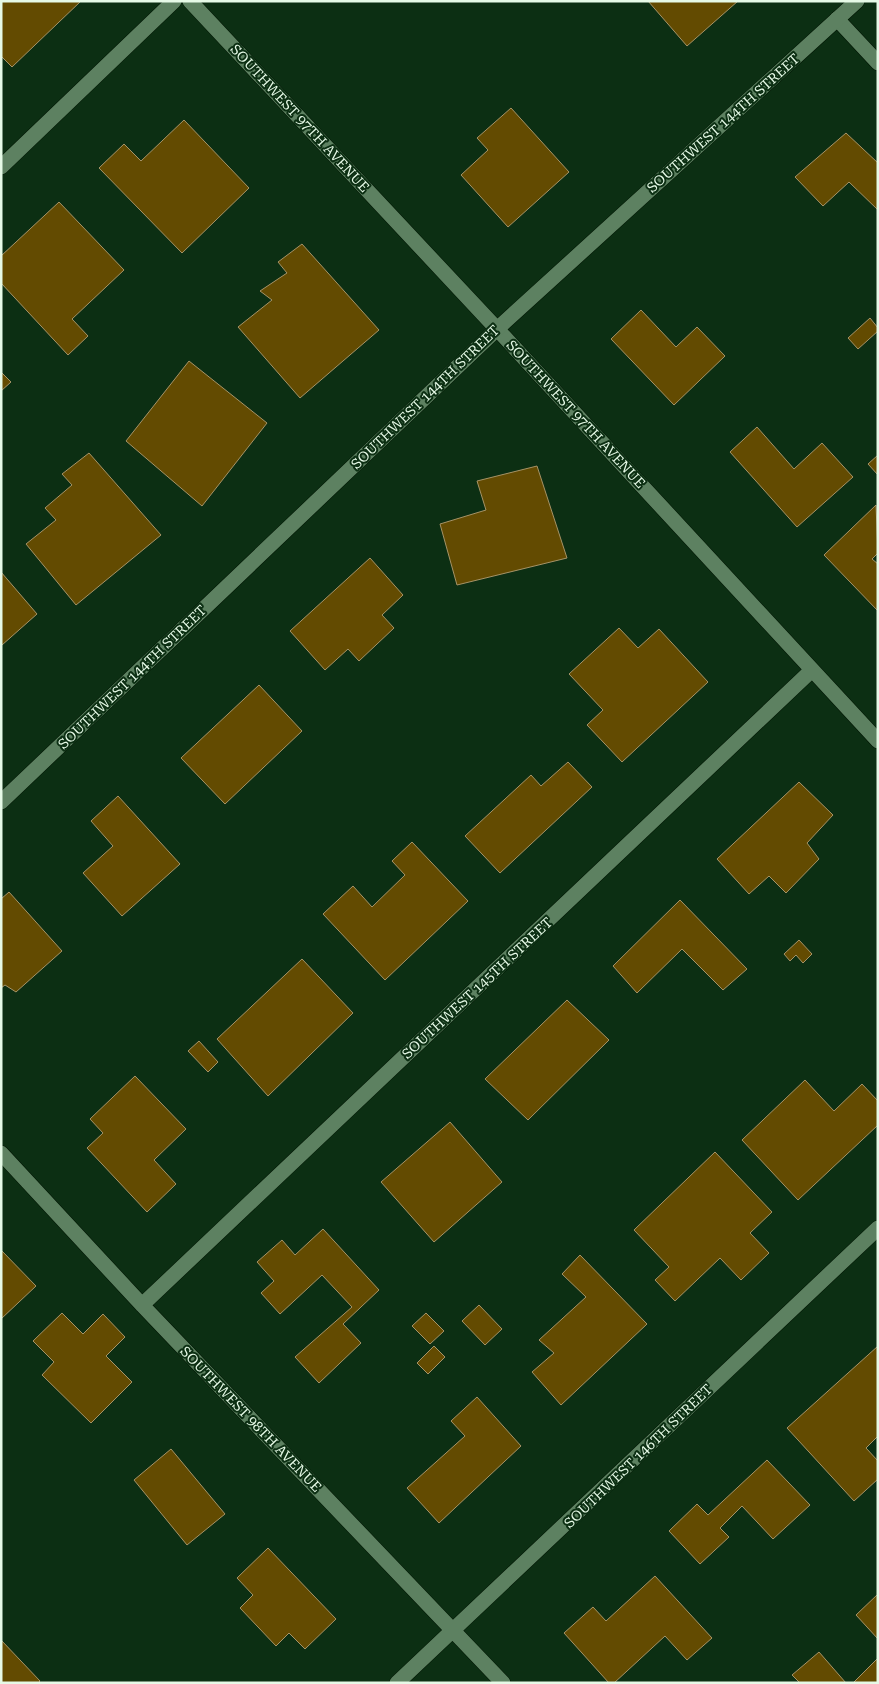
<svg xmlns="http://www.w3.org/2000/svg" width="879" height="1684" font-family="'Roboto Serif',serif">
  <style>
    .building { fill: #634b01; stroke: #a69367 }
    .lines { fill: none; stroke-linecap: round; stroke-linejoin: round }
    .minor-casing { stroke: #001503; stroke-width: 16 }
    .tertiary-casing { stroke: #001503; stroke-width: 16 }
    .minor { stroke: #5d8161; stroke-width: 15 }
    .tertiary { stroke: #5d8161; stroke-width: 15 }
    .labels { text-anchor: middle; stroke-width: 4; stroke-linejoin: round; paint-order: stroke }
    .street-label { font-size: 14px; fill: #e6fae7; stroke: #0c2f13 }
  </style>
  <rect width="100%" height="100%" fill="#0c2f13"/>
  <path class="building" d="M 1,1 L 81,1 L 12,67 L 1,56 Z
    M 648,1 L 738,1 L 687,46 Z
    M 511,108 L 569,172 L 508,227 L 461,175 L 488,150 L 477,138 Z
    M 184,120 L 249,188 L 182,253 L 99,168 L 124,144 L 141,161 Z
    M 846,133 L 878,163 L 878,210 L 849,182 L 823,206 L 795,177 Z
    M 59,202 L 124,270 L 72,319 L 88,336 L 68,355 L 1,283 L 1,256 Z
    M 302,244 L 379,330 L 300,398 L 238,327 L 272,300 L 260,291 L 287,273 L 278,262 Z
    M 641,310 L 676,347 L 697,327 L 725,356 L 674,405 L 611,339 Z
    M 870,318 L 878,328 L 878,331 L 858,349 L 848,338 Z
    M 189,361 L 267,423 L 202,506 L 126,441 Z
    M 1,372 L 11,382 L 1,391 Z
    M 757,427 L 794,469 L 822,443 L 853,477 L 797,527 L 730,452 Z
    M 89,453 L 161,535 L 76,605 L 26,544 L 56,520 L 45,508 L 72,485 L 62,474 Z
    M 878,455 L 878,475 L 868,464 Z
    M 537,466 L 567,558 L 457,585 L 440,524 L 486,510 L 477,481 Z
    M 876,505 L 878,553 L 872,559 L 878,564 L 878,611 L 824,555 Z
    M 370,558 L 403,595 L 382,615 L 394,628 L 359,661 L 348,649 L 325,670 L 290,631 Z
    M 1,572 L 37,614 L 2,645 L 1,644 Z
    M 619,628 L 638,648 L 659,629 L 708,682 L 622,762 L 587,725 L 603,710 L 569,674 Z
    M 259,685 L 302,731 L 225,804 L 181,758 Z
    M 568,762 L 592,787 L 500,873 L 465,836 L 531,775 L 541,786 Z
    M 799,782 L 833,815 L 807,843 L 819,859 L 786,893 L 769,876 L 749,894 L 717,859 Z
    M 118,796 L 180,864 L 122,916 L 83,873 L 113,846 L 91,821 Z
    M 412,842 L 468,901 L 385,980 L 323,914 L 353,886 L 372,907 L 405,875 L 392,861 Z
    M 9,892 L 62,951 L 16,992 L 5,985 L 1,988 L 1,899 Z
    M 680,900 L 747,969 L 723,990 L 682,949 L 637,993 L 613,966 Z
    M 799,940 L 812,954 L 803,963 L 796,955 L 790,961 L 784,954 Z
    M 302,959 L 353,1013 L 268,1096 L 217,1039 Z
    M 567,1000 L 609,1040 L 528,1120 L 485,1079 Z
    M 199,1041 L 218,1062 L 208,1072 L 188,1051 Z
    M 135,1076 L 186,1129 L 154,1160 L 176,1184 L 147,1212 L 87,1148 L 103,1133 L 90,1119 Z
    M 805,1080 L 834,1111 L 862,1084 L 878,1101 L 878,1125 L 798,1200 L 742,1140 Z
    M 450,1122 L 502,1182 L 434,1242 L 381,1182 Z
    M 715,1152 L 772,1212 L 750,1233 L 769,1253 L 741,1280 L 720,1258 L 675,1301 L 655,1280 L 669,1267 L 634,1230 Z
    M 323,1229 L 379,1290 L 343,1324 L 361,1343 L 319,1383 L 295,1357 L 352,1307 L 322,1275 L 280,1314 L 261,1293 L 274,1281 L 257,1262 L 282,1240 L 295,1255 Z
    M 1,1250 L 36,1286 L 1,1319 Z
    M 580,1255 L 647,1324 L 561,1405 L 532,1372 L 554,1353 L 539,1340 L 586,1297 L 562,1274 Z
    M 479,1305 L 502,1329 L 485,1345 L 462,1321 Z
    M 62,1313 L 83,1334 L 103,1314 L 125,1337 L 106,1356 L 132,1382 L 91,1423 L 42,1375 L 54,1362 L 33,1341 Z
    M 426,1313 L 444,1331 L 430,1344 L 412,1326 Z
    M 434,1346 L 445,1357 L 428,1374 L 417,1363 Z
    M 878,1346 L 878,1436 L 866,1448 L 878,1461 L 878,1479 L 854,1501 L 787,1428 Z
    M 477,1397 L 521,1446 L 439,1523 L 407,1488 L 465,1436 L 451,1421 Z
    M 171,1449 L 225,1514 L 187,1545 L 134,1480 Z
    M 767,1460 L 810,1505 L 773,1539 L 742,1506 L 720,1528 L 729,1537 L 700,1564 L 669,1531 L 697,1504 L 708,1515 Z
    M 268,1548 L 336,1619 L 305,1649 L 289,1633 L 276,1646 L 240,1608 L 253,1595 L 237,1578 Z
    M 655,1576 L 712,1638 L 687,1660 L 665,1636 L 614,1683 L 609,1683 L 564,1633 L 593,1607 L 606,1621 Z
    M 878,1594 L 878,1639 L 856,1615 Z
    M 1,1640 L 40,1681 L 38,1683 L 1,1683 Z
    M 819,1652 L 846,1683 L 800,1683 L 792,1675 Z
    M 878,1658 L 878,1683 L 853,1683 Z"/>
  <g class="lines">
    <defs>
      <path id="minor" d="M 837,19 L 878,63
        M 1,167 L 174,1
        M 1,802 L 497,329 L 878,741
        M 1,1153 L 142,1305 L 503,1683
        M 142,1305 L 812,670
        M 397,1683 L 878,1228"/>
      <path id="tertiary" d="M 190,1 L 497,329 L 857,1"/>
    </defs>
    <use href="#minor" class="minor-casing"/>
    <use href="#tertiary" class="tertiary-casing"/>
    <use href="#minor" class="minor"/>
    <use href="#tertiary" class="tertiary"/>
  </g>
  <g class="labels">
    <g class="street-label">
      <text transform="translate(300 118) rotate(47)" y="5">SOUTHWEST 97TH AVENUE</text>
      <text transform="translate(723 123) rotate(-42)" y="5">SOUTHWEST 144TH STREET</text>
      <text transform="translate(425 397) rotate(-44)" y="5">SOUTHWEST 144TH STREET</text>
      <text transform="translate(576 414) rotate(47)" y="5">SOUTHWEST 97TH AVENUE</text>
      <text transform="translate(132 677) rotate(-44)" y="5">SOUTHWEST 144TH STREET</text>
      <text transform="translate(477 988) rotate(-43)" y="5">SOUTHWEST 145TH STREET</text>
      <text transform="translate(251 1419) rotate(46)" y="5">SOUTHWEST 98TH AVENUE</text>
      <text transform="translate(638 1456) rotate(-44)" y="5">SOUTHWEST 146TH STREET</text>
    </g>
  </g>
  <rect width="879" height="1684" fill="none" stroke="#e6fae7" stroke-width="5"/>
</svg>
